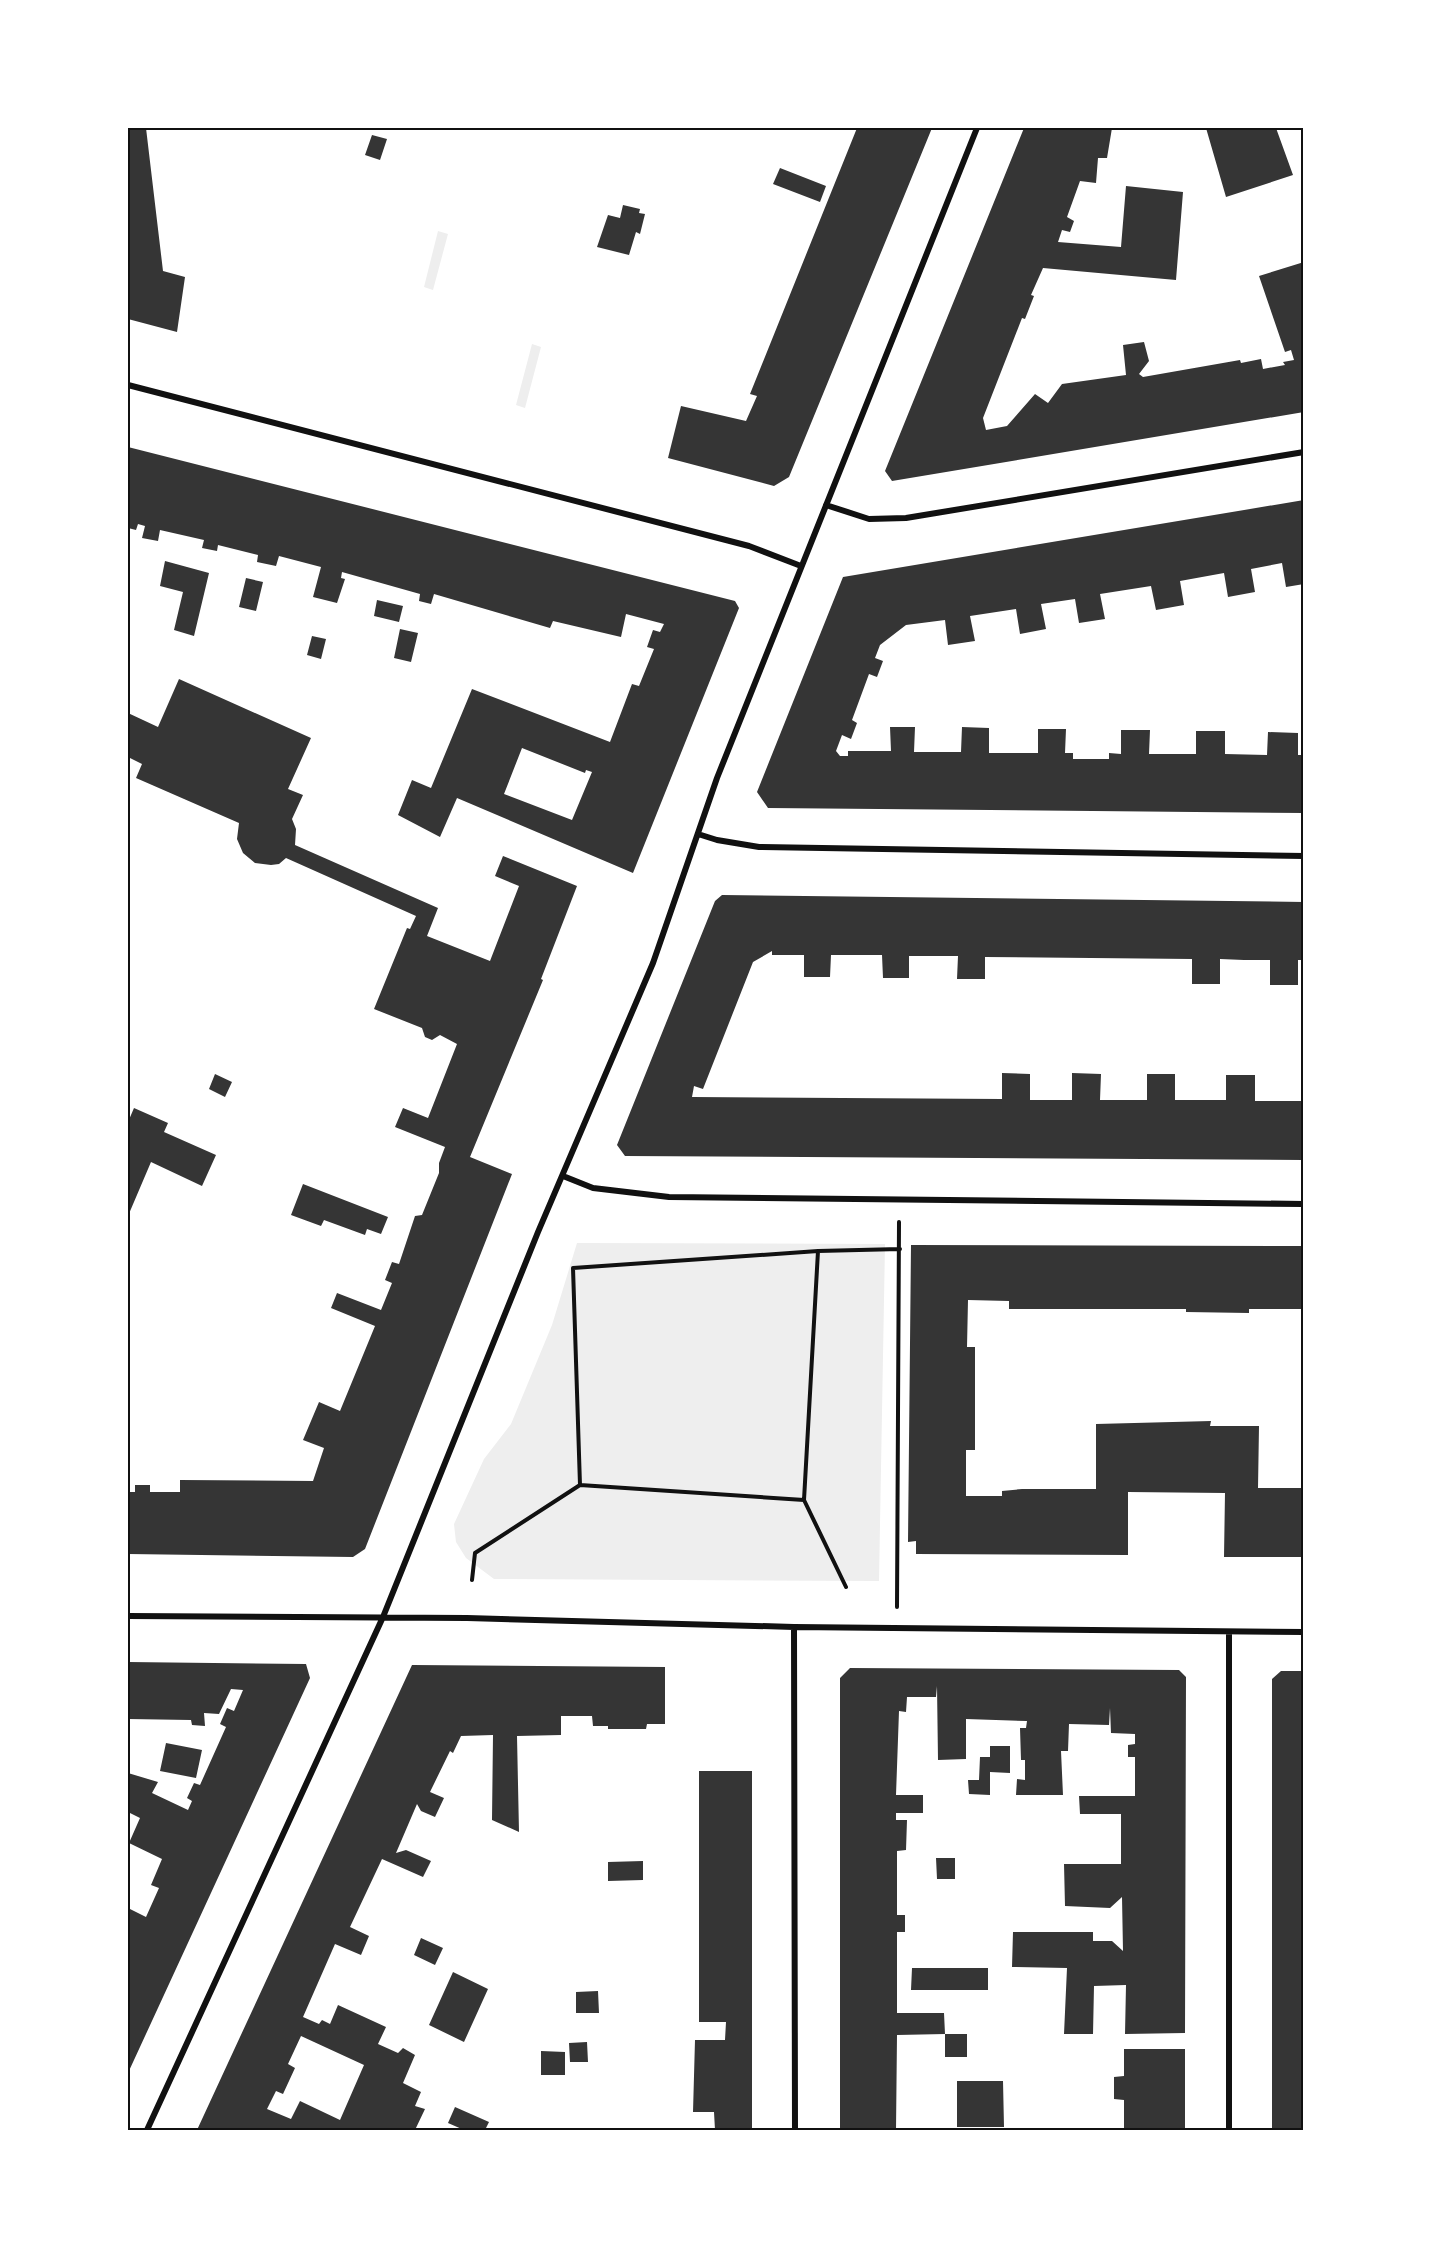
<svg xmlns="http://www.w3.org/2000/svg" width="1431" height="2258" font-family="'Varela Round',sans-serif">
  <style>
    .green { fill: #eee }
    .building { fill: #353535; fill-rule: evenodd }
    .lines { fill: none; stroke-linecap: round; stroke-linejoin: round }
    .path { stroke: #111; stroke-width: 4 }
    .minor { stroke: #111; stroke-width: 6 }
    .neatline { fill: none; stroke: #111; stroke-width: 2 }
  </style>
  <rect width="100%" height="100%" fill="#fff"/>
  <path class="green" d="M 438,231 L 448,234 L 433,290 L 424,287 Z
    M 532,344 L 541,347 L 525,408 L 516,405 Z
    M 577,1243 L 885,1244 L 879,1581 L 494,1579 L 466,1558 L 456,1542 L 454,1524 L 484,1459 L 511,1424 L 552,1325 Z"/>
  <path class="building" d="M 128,128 L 146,128 L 163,271 L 185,277 L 177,332 L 128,319 Z
    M 857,128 L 932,128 L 789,477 L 774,486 L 668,458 L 681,406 L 746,421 L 757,396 L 750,394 Z
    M 1024,128 L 1112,128 L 1107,158 L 1098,158 L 1096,183 L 1080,181 L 1067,217 L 1074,221 L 1070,232 L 1062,230 L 1058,242 L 1121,247 L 1126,186 L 1183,192 L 1176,280 L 1043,268 L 1031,295 L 1034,296 L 1025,319 L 1022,318 L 983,418 L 986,430 L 1007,426 L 1035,394 L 1048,403 L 1062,384 L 1126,375 L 1123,345 L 1144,342 L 1149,361 L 1139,374 L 1143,377 L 1240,360 L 1241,363 L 1261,359 L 1263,369 L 1285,365 L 1283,362 L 1294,360 L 1291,350 L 1285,352 L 1259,276 L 1304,262 L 1304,412 L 892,481 L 885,471 Z
    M 1206,128 L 1276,128 L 1293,175 L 1226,197 Z
    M 372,135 L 387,139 L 380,160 L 365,155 Z
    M 780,168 L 826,186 L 820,202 L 773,184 Z
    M 623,205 L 640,209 L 639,213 L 645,214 L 640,234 L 636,232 L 629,255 L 597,247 L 608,215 L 620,218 Z
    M 128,447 L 735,601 L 739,608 L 633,873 L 457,798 L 440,837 L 398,815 L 412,780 L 431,788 L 472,689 L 610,742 L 632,684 L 639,686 L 654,649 L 647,647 L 653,630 L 660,632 L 664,624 L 626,614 L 621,637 L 553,621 L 550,628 L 434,594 L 431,604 L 419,601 L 420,594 L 342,572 L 341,578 L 345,579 L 337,603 L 313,597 L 321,567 L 279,556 L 276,566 L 257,562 L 258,555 L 218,545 L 217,551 L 202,548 L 204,540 L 160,530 L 158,541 L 142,538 L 145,526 L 138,524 L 136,530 L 128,528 ZM 522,748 L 585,773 L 586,770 L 592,772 L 572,820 L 504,794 Z
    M 1304,500 L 1304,584 L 1286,587 L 1282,563 L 1251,569 L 1255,592 L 1228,597 L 1224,573 L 1180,581 L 1184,605 L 1156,610 L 1151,586 L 1100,594 L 1105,619 L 1079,623 L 1075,599 L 1041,604 L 1046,629 L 1020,634 L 1016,609 L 970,616 L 975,641 L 948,645 L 945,620 L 906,625 L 880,645 L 875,658 L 883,661 L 877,677 L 869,674 L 852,720 L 857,723 L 851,739 L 842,735 L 836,751 L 840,756 L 848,756 L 848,751 L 891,751 L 890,727 L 915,727 L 914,752 L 961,752 L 962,727 L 989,728 L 989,753 L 1038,753 L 1038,729 L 1066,729 L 1065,753 L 1073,753 L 1073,759 L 1109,759 L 1109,753 L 1121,754 L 1121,730 L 1150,730 L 1149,754 L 1196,754 L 1196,731 L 1225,731 L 1225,754 L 1267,755 L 1268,732 L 1298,733 L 1298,755 L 1302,755 L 1304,762 L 1304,813 L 768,808 L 757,792 L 843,577 Z
    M 165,561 L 209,573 L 194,636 L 174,630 L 183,592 L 160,586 Z
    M 246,578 L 263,582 L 256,611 L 239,607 Z
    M 377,600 L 403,606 L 399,622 L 374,616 Z
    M 400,629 L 418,633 L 411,662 L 394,658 Z
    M 312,636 L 326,639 L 321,659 L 307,655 Z
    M 179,679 L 311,738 L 288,789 L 303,795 L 292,819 L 296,829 L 295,845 L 438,908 L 427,936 L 490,961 L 519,886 L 495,876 L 503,856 L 577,886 L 541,979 L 543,980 L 470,1157 L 512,1174 L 365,1549 L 353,1557 L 128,1554 L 128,1492 L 135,1492 L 135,1485 L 150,1485 L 150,1492 L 180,1492 L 180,1480 L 313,1481 L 324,1448 L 303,1440 L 319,1402 L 340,1411 L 375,1326 L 331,1308 L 337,1293 L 381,1310 L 392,1283 L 385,1280 L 392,1262 L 399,1264 L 415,1216 L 422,1215 L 439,1173 L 439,1163 L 445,1147 L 395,1127 L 403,1108 L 428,1118 L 457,1044 L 440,1035 L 432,1040 L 425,1037 L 422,1028 L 374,1009 L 407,928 L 410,929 L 416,916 L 286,858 L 279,864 L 271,865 L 255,863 L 243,853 L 237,839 L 239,823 L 136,778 L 142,764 L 128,757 L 128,713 L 158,727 Z
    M 722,895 L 1304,902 L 1304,960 L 1298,960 L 1298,985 L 1270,985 L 1270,960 L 1244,960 L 1220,959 L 1220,984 L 1192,984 L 1192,959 L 985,957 L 985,979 L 957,979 L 958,956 L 909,956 L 909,978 L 883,978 L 882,955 L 831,955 L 830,977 L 804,977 L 804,955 L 772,955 L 772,951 L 753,962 L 703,1089 L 694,1086 L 692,1097 L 1002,1099 L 1002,1073 L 1030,1074 L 1030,1100 L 1072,1100 L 1072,1073 L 1101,1074 L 1100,1100 L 1147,1100 L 1147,1074 L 1175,1074 L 1175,1100 L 1226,1100 L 1226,1075 L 1255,1075 L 1255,1101 L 1304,1101 L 1304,1160 L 625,1156 L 617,1145 L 715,901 Z
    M 215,1074 L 232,1082 L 225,1097 L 209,1089 Z
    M 134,1108 L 168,1123 L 164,1132 L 216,1155 L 202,1186 L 151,1162 L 128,1216 L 128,1122 Z
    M 303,1184 L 388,1217 L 381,1234 L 367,1229 L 365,1235 L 324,1220 L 321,1226 L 291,1215 Z
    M 911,1245 L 1304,1246 L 1304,1309 L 1249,1309 L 1249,1313 L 1186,1312 L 1186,1309 L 1009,1309 L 1009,1301 L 968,1300 L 967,1347 L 975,1347 L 975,1450 L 966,1450 L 966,1496 L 1002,1496 L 1002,1491 L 1022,1489 L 1096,1489 L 1096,1424 L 1211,1421 L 1210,1426 L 1259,1426 L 1258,1488 L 1304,1488 L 1304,1557 L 1224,1557 L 1225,1493 L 1128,1492 L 1128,1555 L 916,1554 L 916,1541 L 908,1542 Z
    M 128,1662 L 306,1664 L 310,1678 L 128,2073 L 128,1908 L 146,1917 L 159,1888 L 151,1885 L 162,1859 L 129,1843 L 140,1818 L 128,1812 L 128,1773 L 158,1782 L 152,1793 L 188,1810 L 192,1801 L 187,1798 L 194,1783 L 200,1785 L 226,1727 L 220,1724 L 227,1708 L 234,1711 L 243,1690 L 231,1689 L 219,1714 L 204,1713 L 205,1726 L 192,1725 L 191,1720 L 128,1719 Z
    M 412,1665 L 665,1667 L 665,1724 L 647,1724 L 646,1729 L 608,1729 L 608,1726 L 593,1726 L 592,1716 L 561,1716 L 561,1735 L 517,1736 L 519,1832 L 492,1820 L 493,1735 L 461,1736 L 453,1753 L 450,1751 L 430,1792 L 444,1798 L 435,1817 L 421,1811 L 417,1804 L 396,1853 L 406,1850 L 431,1861 L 423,1877 L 382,1859 L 350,1927 L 369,1936 L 361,1955 L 335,1944 L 303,2017 L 319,2024 L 322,2020 L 330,2024 L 338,2005 L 386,2027 L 378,2044 L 398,2053 L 403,2048 L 415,2055 L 403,2083 L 421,2092 L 415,2106 L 425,2109 L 415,2130 L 197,2130 ZM 301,2036 L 364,2065 L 340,2120 L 300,2101 L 291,2119 L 267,2109 L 276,2091 L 283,2094 L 295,2068 L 288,2064 Z
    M 850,1668 L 1179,1670 L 1186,1677 L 1185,2033 L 1125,2034 L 1126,1985 L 1094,1986 L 1093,2034 L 1064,2034 L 1067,1968 L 1012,1967 L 1013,1932 L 1093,1932 L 1093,1941 L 1112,1941 L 1123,1951 L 1122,1897 L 1110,1908 L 1065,1906 L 1064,1864 L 1121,1864 L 1121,1814 L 1080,1814 L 1079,1796 L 1135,1796 L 1135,1757 L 1128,1757 L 1128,1745 L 1135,1744 L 1135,1734 L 1111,1733 L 1110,1708 L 1109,1725 L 1069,1724 L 1068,1751 L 1061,1751 L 1063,1795 L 1016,1795 L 1017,1779 L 1025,1780 L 1025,1760 L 1021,1760 L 1020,1728 L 1026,1728 L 1027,1721 L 966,1719 L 966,1759 L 938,1760 L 937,1686 L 936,1697 L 907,1697 L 906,1712 L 899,1711 L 896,1795 L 923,1795 L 923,1813 L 896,1813 L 896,1820 L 907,1820 L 906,1850 L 897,1851 L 897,1915 L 905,1915 L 905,1932 L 897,1932 L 897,2013 L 944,2013 L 945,2034 L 967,2034 L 967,2057 L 945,2057 L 945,2034 L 897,2035 L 896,2130 L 840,2130 L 840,1678 Z
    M 1281,1671 L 1304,1671 L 1304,2130 L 1272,2130 L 1272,1679 Z
    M 166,1743 L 202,1750 L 196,1778 L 160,1771 Z
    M 990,1746 L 1010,1746 L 1010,1773 L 990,1772 L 990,1795 L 969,1794 L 968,1780 L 979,1780 L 980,1757 L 990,1757 Z
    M 699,1771 L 752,1771 L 752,2130 L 715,2130 L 714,2112 L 693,2112 L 695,2040 L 725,2040 L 726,2022 L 699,2022 Z
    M 936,1858 L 955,1858 L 955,1879 L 937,1879 Z
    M 643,1861 L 643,1880 L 608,1881 L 608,1862 Z
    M 421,1938 L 443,1948 L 435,1965 L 414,1955 Z
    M 912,1968 L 988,1968 L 988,1990 L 911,1990 Z
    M 453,1972 L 488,1989 L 464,2042 L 429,2025 Z
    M 598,1991 L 599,2013 L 576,2013 L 576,1992 Z
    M 587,2042 L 588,2062 L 570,2062 L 569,2043 Z
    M 1124,2049 L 1185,2049 L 1185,2130 L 1124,2130 L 1124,2100 L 1114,2099 L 1114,2077 L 1124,2076 Z
    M 541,2051 L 565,2052 L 565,2075 L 541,2075 Z
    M 957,2081 L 1003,2081 L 1004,2127 L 957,2127 Z
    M 455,2107 L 489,2122 L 485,2130 L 464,2130 L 448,2123 Z"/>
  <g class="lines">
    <path class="path" d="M 818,1251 L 804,1500 L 580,1485 L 573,1268 L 818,1251 L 900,1249
      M 804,1500 L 846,1587
      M 472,1580 L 475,1553 L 580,1485
      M 897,1607 L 899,1222"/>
    <path class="minor" d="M 128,385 L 749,546 L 801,566
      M 826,505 L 869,519 L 906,518 L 1304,452
      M 698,834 L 717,840 L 759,847 L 1304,856
      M 563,1176 L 593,1188 L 669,1197 L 1304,1204
      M 128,1616 L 467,1618 L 794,1627 L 1304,1632
      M 794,1627 L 795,2130
      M 147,2130 L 383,1617 L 538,1232 L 653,963 L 717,778 L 977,128
      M 1229,2130 L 1229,1633"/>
  </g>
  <rect width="1431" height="2258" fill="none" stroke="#ffffff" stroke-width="258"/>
  <rect x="129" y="129" width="1173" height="2000" class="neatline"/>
</svg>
